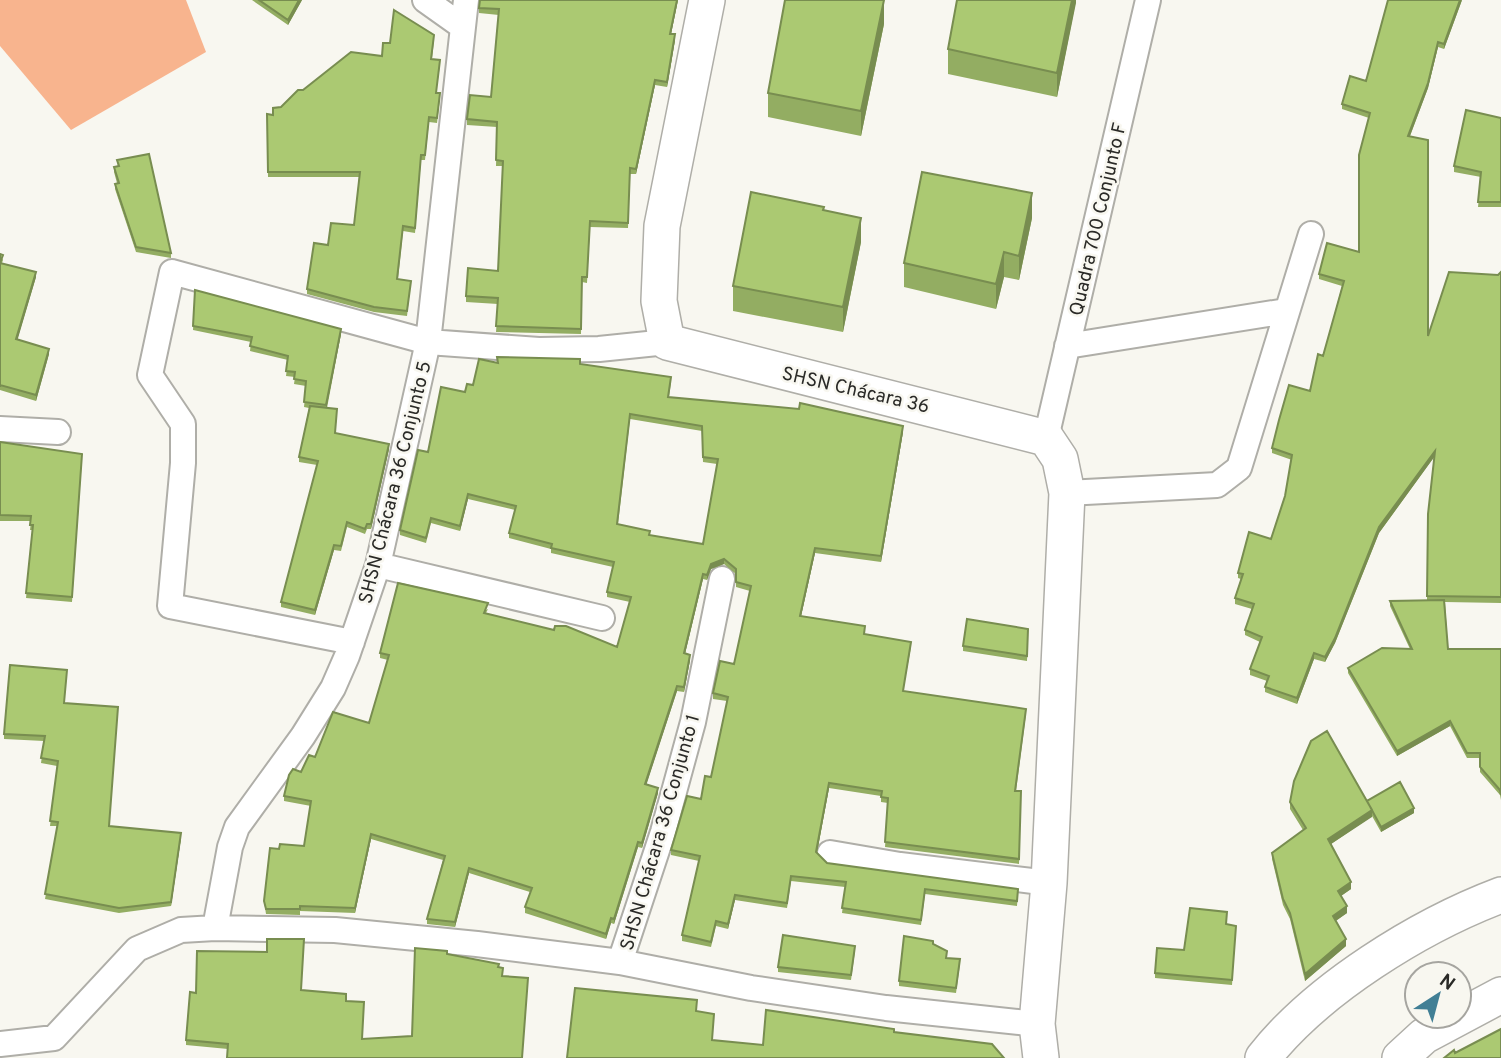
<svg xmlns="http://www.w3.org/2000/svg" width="1501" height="1058" font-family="Overpass,sans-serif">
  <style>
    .forest { fill: #f8b48e }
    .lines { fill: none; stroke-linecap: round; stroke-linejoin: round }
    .street-casing { stroke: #afaea8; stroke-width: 28 }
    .secondary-casing { stroke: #afaea8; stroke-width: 38 }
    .street { stroke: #fff; stroke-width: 24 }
    .secondary { stroke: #fff; stroke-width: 35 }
    .wall { fill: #93ad62; fill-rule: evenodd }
    .shaded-wall { fill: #788d50 }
    .building { fill: #abc972; stroke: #788d50; stroke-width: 2; fill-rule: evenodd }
    .labels { text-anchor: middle; stroke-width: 5; stroke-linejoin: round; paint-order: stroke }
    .street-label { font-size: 19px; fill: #2a2a27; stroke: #f8f7f0 }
  </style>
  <rect width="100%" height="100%" fill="#f8f7f0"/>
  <path class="forest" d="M 0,0 L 186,0 L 206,52 L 71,130 L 0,46 Z"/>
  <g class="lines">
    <defs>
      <path id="street" d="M 425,0 L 463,27
        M 1067,346 L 1286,311
        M 0,429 L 58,432
        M 1046,438 L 1148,0
        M 1067,493 L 1217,485 L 1239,468 L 1311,234
        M 378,565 L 602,618
        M 352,642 L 170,606 L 183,463 L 183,424 L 150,375 L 172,272 L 428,342 L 539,350 L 599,349 L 667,342
        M 830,853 L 900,865 L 1049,883
        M 215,928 L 230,847 L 237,827 L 303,736 L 333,688 L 347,656 L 378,565 L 428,342 L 466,0
        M 620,962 L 663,832 L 693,722 L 722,579
        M 0,1044 L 54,1038 L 137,949 L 181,930 L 215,928 L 335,930 L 477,944 L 620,962 L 751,988 L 886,1008 L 1037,1024"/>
      <path id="secondary" d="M 707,0 L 662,226 L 659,301 L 667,342 L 1046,438 L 1060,459 L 1067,493 L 1049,883 L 1037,1024 L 1041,1058
        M 1263,1058 C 1317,989 1419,926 1501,895
        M 1400,1058 L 1424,1036 L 1501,995"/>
    </defs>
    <use href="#street" class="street-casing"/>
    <use href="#secondary" class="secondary-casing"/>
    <use href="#street" class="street"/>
    <use href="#secondary" class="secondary"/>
  </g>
  <path class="wall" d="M 252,0 L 302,0 L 288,25 Z
    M 678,0 L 671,34 L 675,40 L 667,87 L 655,85 L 636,174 L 630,174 L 628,228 L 590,227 L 587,283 L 582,282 L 581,334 L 496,332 L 498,304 L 466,302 L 466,296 L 498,271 L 503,166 L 496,166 L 497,127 L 467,125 L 467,119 L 491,97 L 499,15 L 479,13 L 479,8 Z
    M 1076,0 L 1057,97 L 948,74 L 948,49 Z
    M 1462,0 L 1444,49 L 1438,47 L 1428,88 L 1410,136 L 1428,336 L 1498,275 L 1501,272 L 1501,603 L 1445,602 L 1448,649 L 1501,649 L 1501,800 L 1500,795 L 1480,772 L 1480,758 L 1467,758 L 1450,726 L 1397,756 L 1348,673 L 1348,668 L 1410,649 L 1390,606 L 1390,601 L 1427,600 L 1428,514 L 1434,457 L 1379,533 L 1335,643 L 1325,662 L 1314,659 L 1297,704 L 1265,692 L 1265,687 L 1267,681 L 1250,675 L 1250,669 L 1260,642 L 1245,635 L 1245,630 L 1252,609 L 1235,604 L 1235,598 L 1241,579 L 1238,578 L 1238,573 L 1271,539 L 1285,496 L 1292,460 L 1272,453 L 1272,448 L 1310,391 L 1323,356 L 1342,286 L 1319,279 L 1319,274 L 1359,252 L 1369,118 L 1342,109 L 1342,104 L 1366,81 Z
    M 884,24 L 861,136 L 768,117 L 768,93 Z
    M 434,40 L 432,59 L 440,65 L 436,93 L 440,98 L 437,123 L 429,122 L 425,160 L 421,160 L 415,233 L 403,231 L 398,279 L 411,281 L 407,316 L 374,312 L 307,294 L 307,289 L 328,245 L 354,225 L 359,177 L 268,177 L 267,114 L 273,114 L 303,90 L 382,56 L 390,43 Z
    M 1501,118 L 1501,207 L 1478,207 L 1481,177 L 1454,172 L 1454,166 Z
    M 117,160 L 171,253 L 171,258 L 136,252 L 115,189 L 115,184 L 117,183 L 114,172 L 114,167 L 118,167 Z
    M 824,210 L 861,242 L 843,332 L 733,311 L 733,286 Z
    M 1032,218 L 1019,280 L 1004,277 L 996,309 L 904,287 L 904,263 Z
    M 0,254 L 3,260 L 2,263 L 36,277 L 17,340 L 49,354 L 36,401 L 0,390 Z
    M 195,290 L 341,334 L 327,408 L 337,414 L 335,433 L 389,449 L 371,529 L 367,529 L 365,534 L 347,527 L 341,551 L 334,550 L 315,615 L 281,607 L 281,602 L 317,465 L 299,462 L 299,457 L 309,408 L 304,407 L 306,386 L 294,384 L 295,377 L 286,376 L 288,360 L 250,351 L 251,342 L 193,330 Z
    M 497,357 L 580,364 L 671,382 L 669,397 L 903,432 L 881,562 L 815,553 L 801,616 L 911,647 L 903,691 L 1026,714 L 1016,791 L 1021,791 L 1019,864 L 885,847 L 888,803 L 881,802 L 881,796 L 829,788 L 817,853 L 827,863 L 1018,889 L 1017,906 L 925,894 L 921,925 L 842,913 L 845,887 L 791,881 L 787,908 L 735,900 L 728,929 L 716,926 L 711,947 L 682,941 L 682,935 L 699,861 L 671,855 L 671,850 L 701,799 L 711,777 L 727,701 L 713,699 L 713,693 L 734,664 L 750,591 L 736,587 L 736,574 L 724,564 L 711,569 L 707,580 L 703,579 L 685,654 L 690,660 L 684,692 L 677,691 L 646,785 L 658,793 L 642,848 L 638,847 L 614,924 L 611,923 L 606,939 L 525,913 L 525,907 L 530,892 L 469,873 L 455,927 L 427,924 L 427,919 L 443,860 L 371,839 L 355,913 L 300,911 L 300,915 L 266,914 L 264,901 L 279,849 L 304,846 L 311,806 L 284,801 L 284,796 L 301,772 L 315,757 L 369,723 L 388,660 L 380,658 L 380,653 L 488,609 L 486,613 L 617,647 L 630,602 L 607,597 L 607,592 L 613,567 L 551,553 L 551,549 L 509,538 L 509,533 L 515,510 L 468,499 L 460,531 L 431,523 L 426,543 L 400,535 L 400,530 L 428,452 L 465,392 L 497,362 ZM 630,419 L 702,431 L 703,462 L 717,464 L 703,544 L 650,535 L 618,524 Z
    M 0,442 L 82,459 L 72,602 L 26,598 L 33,530 L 30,530 L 31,521 L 0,521 Z
    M 1028,629 L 1027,661 L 963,651 L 963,646 Z
    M 64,703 L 109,826 L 181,838 L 171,906 L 119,913 L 45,899 L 58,826 L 50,826 L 57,766 L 41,763 L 44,741 L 4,739 L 4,734 Z
    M 1367,801 L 1414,813 L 1381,832 L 1372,816 L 1331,844 L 1351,889 L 1341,896 L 1347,913 L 1335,921 L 1346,946 L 1305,981 L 1290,919 L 1283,905 L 1272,859 L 1272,853 L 1303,830 L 1290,809 L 1290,802 Z
    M 1226,925 L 1236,926 L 1232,985 L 1155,978 L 1155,973 L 1184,950 Z
    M 933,944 L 947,958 L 960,964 L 956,993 L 899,986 L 899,981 Z
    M 855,951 L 851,980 L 778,972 L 778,967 Z
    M 447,954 L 499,967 L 503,977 L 522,1058 L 228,1049 L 186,1045 L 186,1040 L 196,993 L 301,990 L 346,1001 L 363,1039 L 412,1036 Z"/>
  <path class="shaded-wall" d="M 299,0 L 302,0 L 288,25 L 288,20 Z
    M 677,0 L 678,0 L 670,39 L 670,34 Z
    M 884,0 L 884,24 L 861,136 L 861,111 Z
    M 1072,0 L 1076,0 L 1076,3 L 1057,97 L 1057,73 Z
    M 1460,0 L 1462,0 L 1444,49 L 1444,44 Z
    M 675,34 L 675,40 L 667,87 L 667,82 Z
    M 1438,42 L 1438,47 L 1428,88 L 1408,141 L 1408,136 Z
    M 655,80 L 655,85 L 636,174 L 636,169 Z
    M 1032,193 L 1032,218 L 1019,280 L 1019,256 Z
    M 861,218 L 861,242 L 843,332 L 843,307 Z
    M 1004,252 L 1004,277 L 996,309 L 996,284 Z
    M 36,272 L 36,277 L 16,345 L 16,339 Z
    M 341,329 L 341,334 L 326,410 L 326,405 Z
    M 49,349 L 49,354 L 36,401 L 36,395 Z
    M 903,426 L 903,432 L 881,562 L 881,556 Z
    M 389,444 L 389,449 L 371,529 L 371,524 Z
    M 1435,451 L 1435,456 L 1379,533 L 1335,643 L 1325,662 L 1325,657 L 1379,527 Z
    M 468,494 L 468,499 L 460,531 L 460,526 Z
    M 334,545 L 334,550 L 315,615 L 315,610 Z
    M 815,548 L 815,553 L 800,621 L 800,616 Z
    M 724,559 L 724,564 L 711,569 L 707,580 L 707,575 L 711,564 Z
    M 703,574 L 703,579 L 684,658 L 684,653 Z
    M 1314,653 L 1314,659 L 1297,704 L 1297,698 Z
    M 690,655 L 690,660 L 684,692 L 684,687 Z
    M 677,686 L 677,691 L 645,789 L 645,784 Z
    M 1450,721 L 1450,726 L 1397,756 L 1397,751 Z
    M 829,783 L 829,788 L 816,857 L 816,852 Z
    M 658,788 L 658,793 L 642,848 L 642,843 Z
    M 1414,808 L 1414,813 L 1381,832 L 1381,827 Z
    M 1372,810 L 1372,817 L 1328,846 L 1328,839 Z
    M 181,833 L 181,838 L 171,906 L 171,902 Z
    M 371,834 L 371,839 L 355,913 L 355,908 Z
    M 638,842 L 638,847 L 614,924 L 614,919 Z
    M 469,868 L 469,873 L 455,927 L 455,922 Z
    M 1351,882 L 1351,889 L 1338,898 L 1338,891 Z
    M 735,895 L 735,900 L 728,929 L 728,924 Z
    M 1347,906 L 1347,913 L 1333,923 L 1333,916 Z
    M 611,918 L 611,923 L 606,939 L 606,934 Z
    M 1346,939 L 1346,946 L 1305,981 L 1305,974 Z"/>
  <path class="building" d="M 259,0 L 299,0 L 288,20 Z
    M 480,0 L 677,0 L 670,34 L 675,34 L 667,82 L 655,80 L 636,169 L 630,168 L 628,223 L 590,221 L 587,277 L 582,277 L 581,329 L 496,326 L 498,298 L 466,296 L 468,268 L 498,271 L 503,161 L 496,160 L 497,122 L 467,119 L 470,95 L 491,97 L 499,9 L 479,8 Z
    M 785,0 L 884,0 L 861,111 L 768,93 Z
    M 957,0 L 1072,0 L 1057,73 L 948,49 Z
    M 1388,0 L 1460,0 L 1444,44 L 1438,42 L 1428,83 L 1408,136 L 1428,140 L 1428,336 L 1449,272 L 1498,275 L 1501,272 L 1501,597 L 1427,596 L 1428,514 L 1435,451 L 1379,527 L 1335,638 L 1325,657 L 1314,653 L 1297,698 L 1265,687 L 1269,676 L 1250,669 L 1262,637 L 1245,630 L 1254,604 L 1235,598 L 1243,574 L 1238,573 L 1249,532 L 1271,539 L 1285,496 L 1292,455 L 1272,448 L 1279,420 L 1289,385 L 1310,391 L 1318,354 L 1323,356 L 1344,281 L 1319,274 L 1327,243 L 1359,252 L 1359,155 L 1370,113 L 1342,104 L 1350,76 L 1366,81 Z
    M 394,10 L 434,35 L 431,59 L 440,60 L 436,93 L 440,93 L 437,118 L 429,117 L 425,155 L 421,155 L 415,228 L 403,226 L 397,279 L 411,281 L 407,311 L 374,307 L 307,289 L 314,243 L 328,245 L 331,223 L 354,225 L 360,172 L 268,172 L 267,114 L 273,115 L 273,108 L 281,107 L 298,90 L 303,90 L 351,52 L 382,56 L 383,43 L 390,43 Z
    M 1466,110 L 1501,118 L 1501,202 L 1478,202 L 1481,172 L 1454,166 Z
    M 149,154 L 171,253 L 136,247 L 115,184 L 119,183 L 114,167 L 119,166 L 117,160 Z
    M 922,172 L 1032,193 L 1019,256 L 1004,252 L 996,284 L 904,263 Z
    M 751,192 L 824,207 L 823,210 L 861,218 L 843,307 L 733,286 Z
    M 0,254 L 3,255 L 0,263 L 36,272 L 16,339 L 49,349 L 36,395 L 0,385 L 0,387 Z
    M 195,290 L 341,329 L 326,405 L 304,402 L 306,381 L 294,379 L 295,372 L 286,371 L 288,356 L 250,346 L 252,337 L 193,326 Z
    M 497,357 L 580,359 L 580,364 L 671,377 L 668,397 L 799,409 L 800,403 L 903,426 L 881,556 L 815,548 L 800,616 L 865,626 L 864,634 L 911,642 L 903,691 L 1026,709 L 1015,791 L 1021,791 L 1019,859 L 885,842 L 888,798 L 881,797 L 882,791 L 829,783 L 816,852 L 827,863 L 1018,889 L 1017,901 L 925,889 L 921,920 L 842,908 L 846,882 L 791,876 L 787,903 L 735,895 L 728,924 L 716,921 L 711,942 L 682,935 L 700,856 L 671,850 L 687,796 L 701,799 L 705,776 L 711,777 L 728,697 L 713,693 L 720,661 L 734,664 L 751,586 L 736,582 L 736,569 L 724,559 L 711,564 L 707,575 L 703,574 L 684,653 L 690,655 L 684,687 L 677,686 L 645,784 L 658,788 L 642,843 L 638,842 L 614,919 L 611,918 L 606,934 L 525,907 L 532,888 L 469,868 L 455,922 L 427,919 L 445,856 L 371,834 L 355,908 L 300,906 L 300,909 L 266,909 L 264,901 L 270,848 L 279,849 L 280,844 L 304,846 L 311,801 L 284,796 L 289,775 L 293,769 L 301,772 L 309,755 L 315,757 L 333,712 L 369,723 L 389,655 L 380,653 L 398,583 L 488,603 L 484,613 L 554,630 L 555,626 L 566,626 L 617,647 L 631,597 L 607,592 L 614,562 L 551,548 L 552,544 L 509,533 L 516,506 L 468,494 L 460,526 L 431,518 L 426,538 L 400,530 L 418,450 L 428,452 L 441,387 L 465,392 L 467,384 L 473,385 L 479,359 L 498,363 ZM 630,414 L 702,426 L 703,457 L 718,459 L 703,544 L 649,535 L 650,531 L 617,524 Z
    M 310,406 L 337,409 L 335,433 L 389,444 L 371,524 L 367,524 L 365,529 L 347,522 L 341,546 L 334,545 L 315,610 L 281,602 L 318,461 L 299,457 Z
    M 0,442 L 82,454 L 72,597 L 26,593 L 33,525 L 30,525 L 31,516 L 0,515 Z
    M 1444,600 L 1448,649 L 1501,649 L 1501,795 L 1500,790 L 1480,767 L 1480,753 L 1467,753 L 1450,721 L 1397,751 L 1348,668 L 1382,648 L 1412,649 L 1390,601 Z
    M 967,619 L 1028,629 L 1027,656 L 963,646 Z
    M 10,665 L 67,670 L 64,703 L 118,707 L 109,826 L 181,833 L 171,902 L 119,908 L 45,894 L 58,822 L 50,821 L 58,761 L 41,758 L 45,736 L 4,734 Z
    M 1327,731 L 1372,810 L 1328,839 L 1351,882 L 1338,891 L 1347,906 L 1333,916 L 1346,939 L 1305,974 L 1290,913 L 1283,899 L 1272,853 L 1306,828 L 1290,802 L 1294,781 L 1311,741 Z
    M 1400,782 L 1414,808 L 1381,827 L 1367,801 Z
    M 1190,908 L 1227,912 L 1226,924 L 1236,926 L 1232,980 L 1155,973 L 1157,948 L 1184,950 Z
    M 783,935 L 855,946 L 851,975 L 778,967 Z
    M 904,936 L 933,941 L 933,944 L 947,951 L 946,958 L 960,959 L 956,988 L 899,981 Z
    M 267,939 L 304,939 L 301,990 L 346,994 L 346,1001 L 364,1002 L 362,1039 L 412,1036 L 415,948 L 447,951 L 447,954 L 499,964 L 498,967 L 503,968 L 502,976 L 528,978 L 522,1058 L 227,1058 L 228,1044 L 186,1040 L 190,992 L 196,993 L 197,951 L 267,952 Z
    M 575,988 L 697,1000 L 696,1011 L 714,1014 L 712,1040 L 763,1045 L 766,1010 L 894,1029 L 894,1032 L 992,1044 L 1004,1058 L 567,1058 Z
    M 1501,1029 L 1501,1058 L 1444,1058 L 1454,1050 L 1455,1053 Z"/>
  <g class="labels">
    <g class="street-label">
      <text transform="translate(1097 219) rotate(-77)" y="7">Quadra 700 Conjunto F</text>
      <text transform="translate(856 389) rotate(13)" y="7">SHSN Chácara 36</text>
      <text transform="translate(394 482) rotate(-76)" y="7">SHSN Chácara 36 Conjunto 5</text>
      <text transform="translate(659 832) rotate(-74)" y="7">SHSN Chácara 36 Conjunto 1</text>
    </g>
  </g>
  <g transform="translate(1438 995) rotate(36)"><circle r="33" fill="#f8f7f0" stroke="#a6a5a0" stroke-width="2"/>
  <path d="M0-5L12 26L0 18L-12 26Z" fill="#417f95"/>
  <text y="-10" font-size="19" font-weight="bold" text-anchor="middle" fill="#2a2a27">N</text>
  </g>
</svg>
